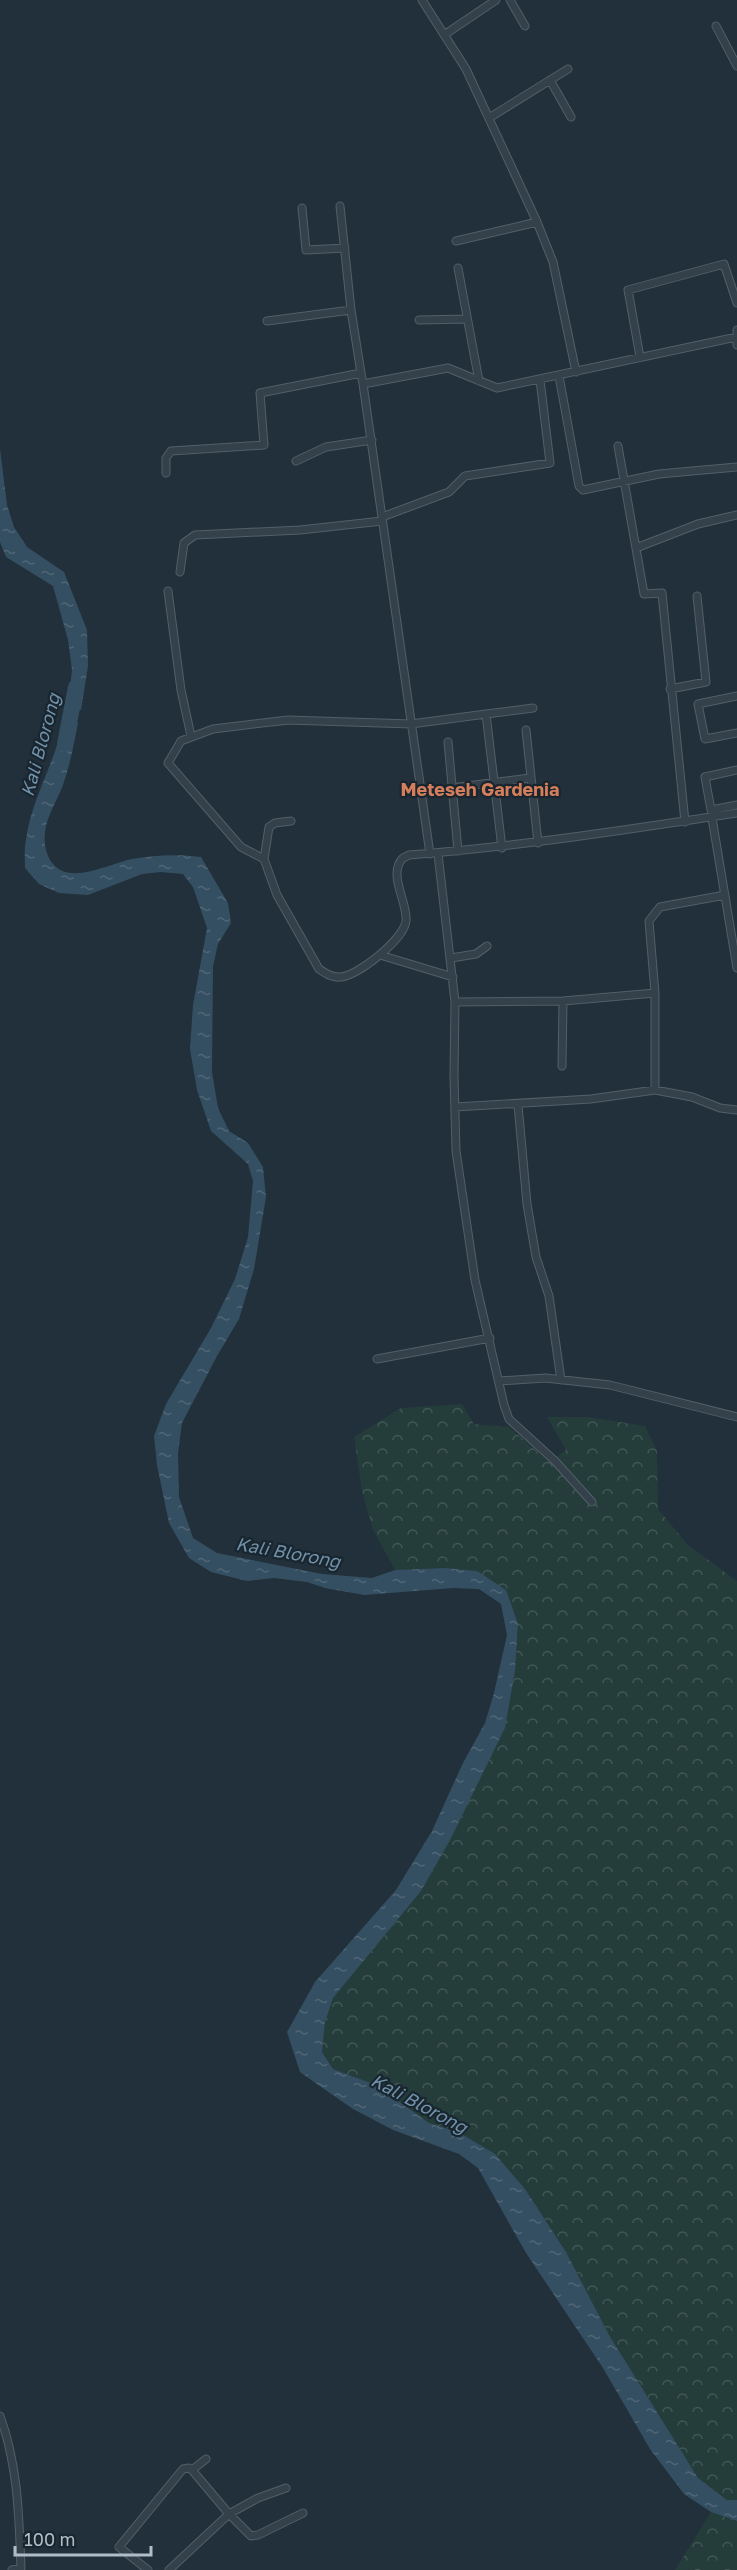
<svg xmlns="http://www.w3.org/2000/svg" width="737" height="2570" font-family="'Golos Text',sans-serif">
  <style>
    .forest { fill: url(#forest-crowns) }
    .water { fill: url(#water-ripples) }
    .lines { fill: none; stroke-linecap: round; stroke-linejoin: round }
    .river { stroke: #354f62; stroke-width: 16 }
    .street-casing { stroke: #535f68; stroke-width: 9 }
    .street { stroke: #35414a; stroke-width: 7 }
    .labels { text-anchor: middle; stroke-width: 4.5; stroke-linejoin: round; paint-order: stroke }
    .water-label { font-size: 18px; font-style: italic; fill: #7092aa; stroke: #1a262f }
    .neighbourhood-label { font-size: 18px; font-weight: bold; fill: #d57e5c; stroke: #1a262f }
  </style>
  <defs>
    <pattern id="forest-crowns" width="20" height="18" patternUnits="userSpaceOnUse" patternTransform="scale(1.5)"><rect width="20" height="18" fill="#243d3b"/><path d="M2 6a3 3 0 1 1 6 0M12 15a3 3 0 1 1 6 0" fill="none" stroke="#415756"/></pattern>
    <pattern id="water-ripples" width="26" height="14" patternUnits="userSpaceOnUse" patternTransform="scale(1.5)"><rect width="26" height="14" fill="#354f62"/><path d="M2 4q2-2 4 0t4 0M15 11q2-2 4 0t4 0" fill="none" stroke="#506677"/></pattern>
  </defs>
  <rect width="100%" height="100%" fill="#21303a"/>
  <path class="forest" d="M 462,1404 L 474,1424 L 509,1427 L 549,1462 L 566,1450 L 547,1417 L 588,1417 L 645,1426 L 657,1451 L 658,1509 L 687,1544 L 737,1581 L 737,2500 L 727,2500 L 698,2478 L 609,2335 L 566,2252 L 525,2189 L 495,2154 L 460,2133 L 429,2123 L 376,2085 L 333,2069 L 322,2052 L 325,2022 L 333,1998 L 421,1891 L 450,1839 L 505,1728 L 515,1671 L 518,1624 L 477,1571 L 445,1568 L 395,1570 L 373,1530 L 362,1491 L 354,1437 L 401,1408 Z
    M 711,2512 L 737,2521 L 737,2570 L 675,2570 Z"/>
  <path class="water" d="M 0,449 L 7,505 L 14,527 L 27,547 L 64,572 L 87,630 L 88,666 L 81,710 L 68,708 L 72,670 L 68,640 L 53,586 L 6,557 L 0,542 Z
    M 63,721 L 78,723 C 74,744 70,765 63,785 C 57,801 47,815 45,832 C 44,842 45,849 49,858 C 65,889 107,864 132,859 C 155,855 178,854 201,857 L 228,903 L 231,923 L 218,944 L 213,966 L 212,1072 L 218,1108 L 229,1131 L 248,1143 L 263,1167 L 266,1197 L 254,1269 L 239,1319 L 217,1356 L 182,1423 L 178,1453 L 179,1497 L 193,1538 L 217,1553 L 322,1574 L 372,1578 L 395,1570 L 445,1568 L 477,1571 L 506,1590 L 518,1624 L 515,1671 L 505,1728 L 450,1840 L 421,1891 L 333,1998 L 325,2022 L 322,2052 L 333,2069 L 376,2085 L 429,2123 L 460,2133 L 495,2154 L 525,2189 L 566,2252 L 609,2335 L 698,2478 L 727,2500 L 737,2500 L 737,2521 L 711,2512 L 684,2494 L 650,2449 L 603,2368 L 526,2253 L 478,2168 L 459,2154 L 393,2130 L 353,2109 L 314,2082 L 300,2072 L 287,2032 L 315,1982 L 396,1890 L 432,1831 L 463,1763 L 485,1723 L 494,1693 L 507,1635 L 501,1604 L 479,1589 L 453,1588 L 364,1595 L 325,1588 L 307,1582 L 274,1578 L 247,1581 L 211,1572 L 189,1558 L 169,1523 L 157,1465 L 154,1436 L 166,1404 L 211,1328 L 235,1279 L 248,1237 L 253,1181 L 248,1164 L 211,1131 L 197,1090 L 190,1049 L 193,1005 L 207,928 L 193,887 L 183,874 L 161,872 L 142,874 L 88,895 L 59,893 L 39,884 L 25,868 C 25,859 24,849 26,840 C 31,799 56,762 63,721 Z"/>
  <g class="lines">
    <path class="river" d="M 65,744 L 76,687"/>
    <defs>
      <path id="street" d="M 422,0 L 466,69 L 537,222 L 553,262 L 576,372
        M 510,0 L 525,26
        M 716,26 L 737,66
        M 444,35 L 496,0
        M 550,80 L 571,117
        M 489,118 L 568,69
        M 340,206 L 351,310 L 361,373
        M 302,208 L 306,250 L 345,248
        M 456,241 L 537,222
        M 458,268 L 479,381
        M 419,320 L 467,319
        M 267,321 L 351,310
        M 737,330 L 737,345
        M 640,357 L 628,290 L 724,264 L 737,303
        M 559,376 L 579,486 L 583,490 L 659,474 L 737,467
        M 618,446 L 644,594 L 662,593 L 685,822
        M 296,461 L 326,447 L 372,440
        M 166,473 L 166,458 L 171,451 L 264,445 L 260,393 L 361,373 L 363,384
        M 382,517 L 449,492 L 465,476 L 550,463 L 540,380
        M 636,548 L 698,524 L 737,515
        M 180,572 L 184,543 L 195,535 L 300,530 L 382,521
        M 168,591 L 181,690 L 191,736
        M 670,689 L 706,682 L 697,596
        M 737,696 L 698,704 L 705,739 L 737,733
        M 486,714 L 533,708
        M 526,730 L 538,843
        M 448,742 L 458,851
        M 737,770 L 705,777 L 711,810 L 737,805
        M 451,788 L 530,778
        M 712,818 L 737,968
        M 502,848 L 486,714 L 411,724 L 288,720 L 213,729 L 181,741 L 168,763 L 241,847 L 264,859 L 277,895 L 319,969 C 325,973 332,978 340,977 C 357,977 404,939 406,921 C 408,902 387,874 403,858 L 409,855 C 521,846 626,830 737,813
        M 430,854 L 363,384 L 448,368 L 497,388 L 737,337
        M 438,854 L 455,1002 L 454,1076 L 456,1151 L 475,1280 L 504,1405 L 509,1419 L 555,1461 L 592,1502
        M 264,859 L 269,827 L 275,823 L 291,821
        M 380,955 L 453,977
        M 451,958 L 476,954 L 487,946
        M 455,1002 L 563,1001 L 655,993
        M 562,1066 L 563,1001
        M 655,1090 L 655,993 L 649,921 L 660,907 L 725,895
        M 518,1105 L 527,1204 L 536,1257 L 549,1296 L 561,1380
        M 455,1107 L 591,1099 L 655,1090 L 692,1097 L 720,1108 L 737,1110
        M 377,1359 L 490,1338
        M 499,1381 L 545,1378 L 610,1385 L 737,1417
        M 0,2416 C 18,2465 19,2517 21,2568 L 12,2570
        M 192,2470 L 206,2459
        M 148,2570 L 119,2547 L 183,2469 L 189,2468 L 192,2470 L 229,2514 L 251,2536 L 258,2535 L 303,2513
        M 169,2570 L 229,2514 L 258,2498 L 286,2488"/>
    </defs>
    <use href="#street" class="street-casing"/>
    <use href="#street" class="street"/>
  </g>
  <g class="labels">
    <g class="water-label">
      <text transform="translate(41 745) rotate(-75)" y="6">Kali Blorong</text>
      <text transform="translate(288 1553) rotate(10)" y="6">Kali Blorong</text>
      <text transform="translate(419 2104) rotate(28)" y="6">Kali Blorong</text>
    </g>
    <g class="neighbourhood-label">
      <text x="480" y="796">Meteseh Gardenia</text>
    </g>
  </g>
  <path d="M15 2546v9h136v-9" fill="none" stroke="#b0bcc7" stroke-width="3"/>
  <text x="24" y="2546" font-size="18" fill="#b0bcc7" stroke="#1a262f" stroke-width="4.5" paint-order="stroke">100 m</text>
</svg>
